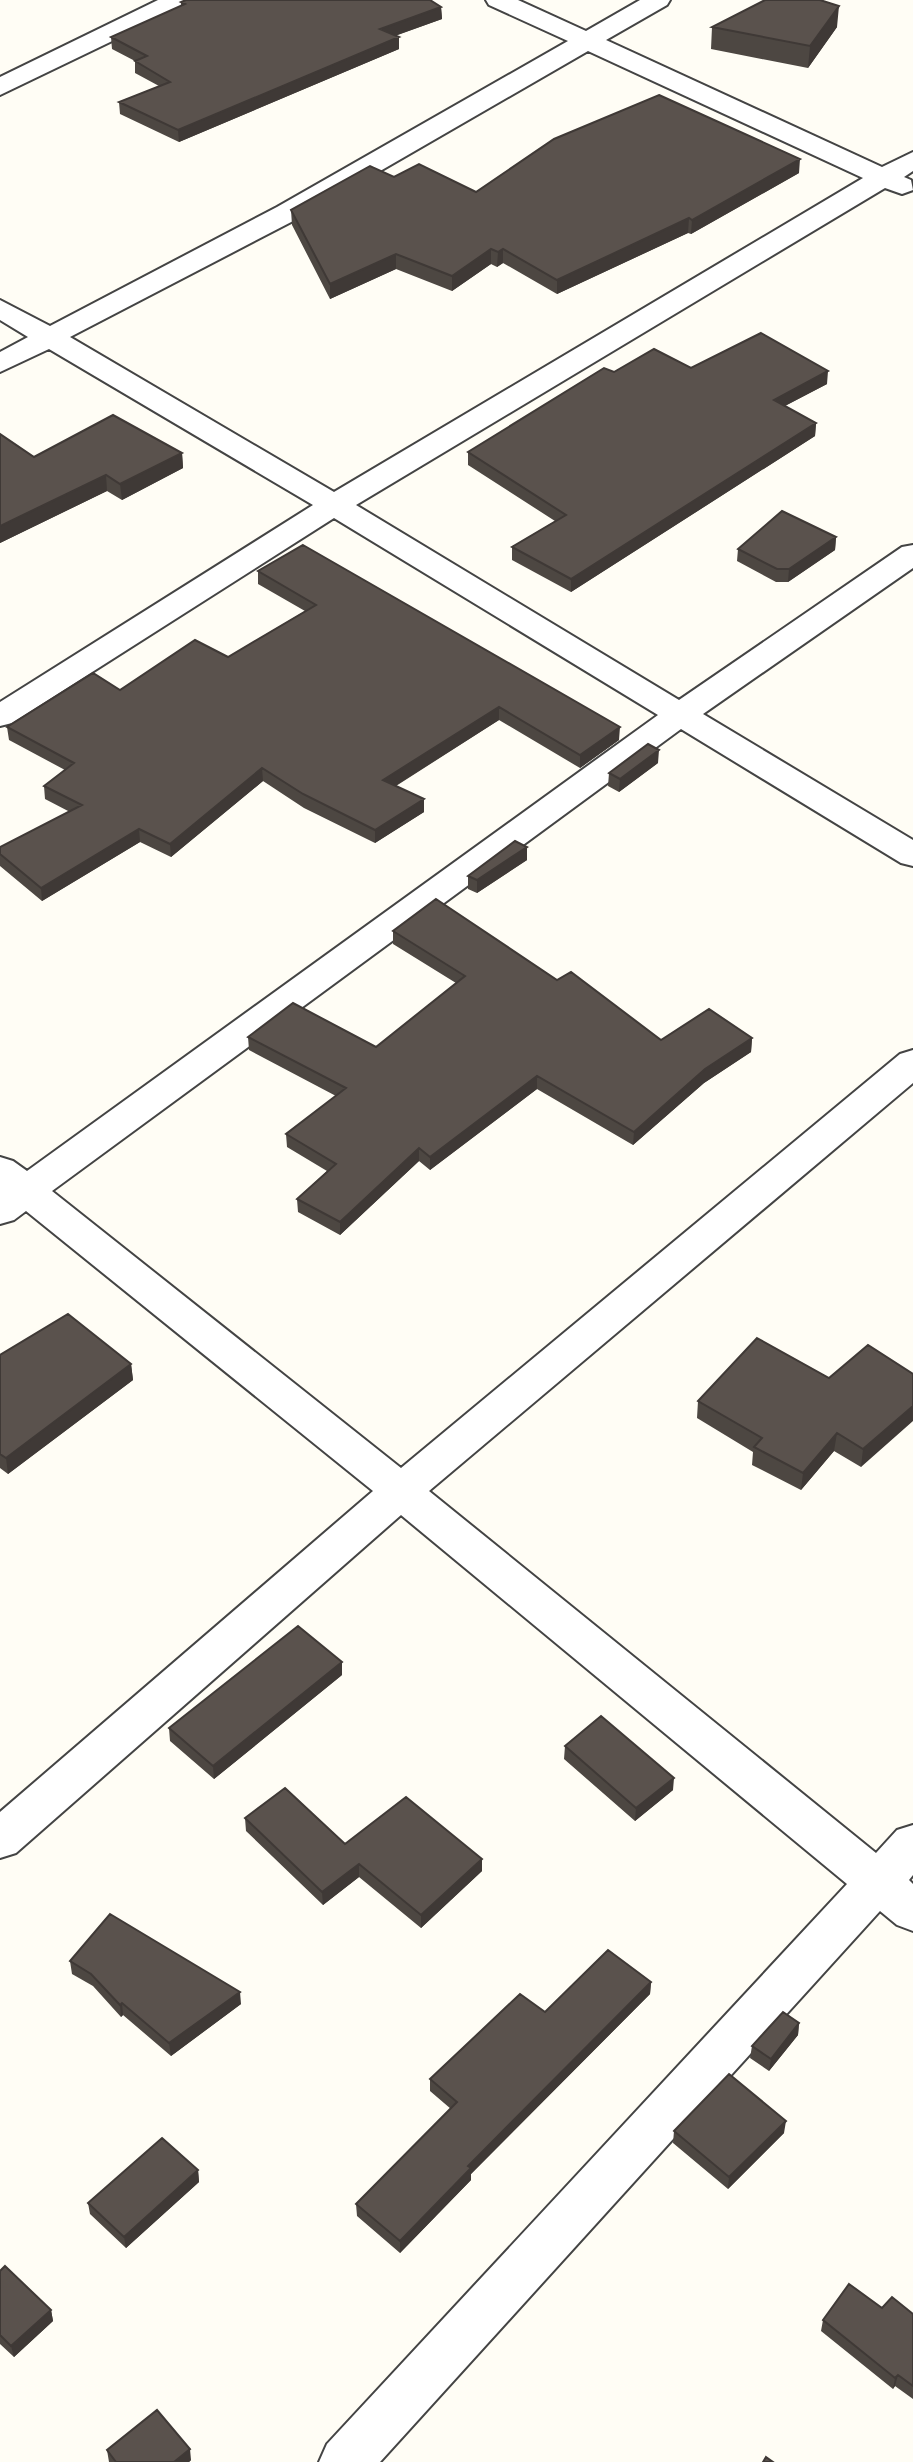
<svg xmlns="http://www.w3.org/2000/svg" width="913" height="2462" font-family="'Roboto Serif',serif">
  <style>
    .lines { fill: none; stroke-linecap: round; stroke-linejoin: round }
    .street-casing { stroke: #444; stroke-width: 4 }
    .street { fill: #fff; fill-rule: evenodd }
    .wall { fill: #4d4742 }
    .shaded-wall { fill: #3f3936 }
    .building { fill: #5a524d; stroke: #3f3936; stroke-width: 2 }
  </style>
  <rect width="100%" height="100%" fill="#fffdf5"/>
  <g class="lines">
    <defs>
      <path id="street" d="M 158,0 L 190,0 L 187,5 L 0,95 L 0,77 Z
        M 486,0 L 518,0 L 586,31 L 640,0 L 670,0 L 667,5 L 606,40 L 882,167 L 913,152 L 913,171 L 904,177 L 911,180 L 913,190 L 902,194 L 885,188 L 356,505 L 679,700 L 902,547 L 913,545 L 913,568 L 703,714 L 913,840 L 913,866 L 901,863 L 681,729 L 52,1191 L 401,1468 L 900,1054 L 913,1050 L 913,1083 L 429,1491 L 876,1853 L 897,1830 L 913,1825 L 913,1875 L 909,1880 L 913,1884 L 913,1931 L 897,1925 L 880,1911 L 380,2462 L 319,2462 L 327,2444 L 847,1884 L 401,1515 L 16,1853 L 0,1858 L 0,1812 L 373,1491 L 26,1211 L 14,1220 L 0,1224 L 0,1157 L 13,1161 L 27,1171 L 658,715 L 334,518 L 12,723 L 0,726 L 0,702 L 313,505 L 49,349 L 0,372 L 0,352 L 28,337 L 0,320 L 0,300 L 50,326 L 277,207 L 568,41 L 489,5 ZM 588,51 L 863,178 L 334,492 L 70,337 L 297,219 Z"/>
    </defs>
    <use href="#street" class="street-casing"/>
    <use href="#street" class="street"/>
  </g>
  <path class="wall" d="M 181,2 L 441,7 L 442,19 L 395,36 L 399,49 L 179,142 L 120,114 L 119,102 L 159,86 L 135,73 L 135,61 L 112,49 L 111,37 L 181,6 Z
    M 712,27 L 837,27 L 808,68 L 711,49 Z
    M 799,173 L 691,234 L 688,233 L 557,294 L 503,263 L 497,267 L 491,264 L 452,291 L 396,269 L 330,299 L 292,225 L 291,210 L 394,177 L 476,192 Z
    M 691,368 L 827,384 L 785,406 L 816,423 L 815,436 L 571,592 L 512,560 L 512,547 L 555,521 L 468,465 L 468,452 L 614,372 Z
    M 0,434 L 34,457 L 182,453 L 183,468 L 122,500 L 107,491 L 0,543 Z
    M 836,537 L 835,550 L 788,582 L 776,582 L 737,561 L 738,549 Z
    M 258,571 L 619,740 L 580,768 L 499,720 L 396,786 L 424,812 L 375,843 L 304,808 L 263,781 L 171,857 L 140,842 L 42,901 L 0,866 L 0,847 L 70,812 L 45,799 L 44,786 L 65,770 L 9,740 L 7,727 L 120,690 L 228,657 L 305,611 L 258,584 Z
    M 658,763 L 619,792 L 608,786 L 609,773 Z
    M 527,847 L 527,860 L 477,893 L 468,889 L 468,876 Z
    M 393,931 L 557,980 L 661,1040 L 752,1038 L 751,1052 L 704,1083 L 633,1145 L 537,1089 L 430,1170 L 419,1161 L 340,1235 L 298,1212 L 297,1199 L 327,1171 L 287,1147 L 286,1134 L 336,1096 L 249,1050 L 248,1037 L 376,1047 L 456,983 L 393,944 Z
    M 0,1355 L 131,1364 L 133,1380 L 8,1474 L 0,1468 Z
    M 913,1374 L 861,1467 L 834,1451 L 801,1490 L 752,1465 L 753,1452 L 697,1418 L 698,1401 L 829,1378 Z
    M 342,1675 L 214,1779 L 170,1741 L 169,1728 Z
    M 565,1746 L 673,1790 L 635,1821 L 564,1759 Z
    M 245,1818 L 345,1844 L 482,1859 L 482,1871 L 421,1928 L 359,1877 L 323,1905 L 246,1831 Z
    M 70,1961 L 241,2004 L 171,2056 L 123,2015 L 121,2017 L 93,1986 L 72,1974 Z
    M 651,1982 L 650,1994 L 471,2174 L 471,2180 L 400,2253 L 357,2216 L 356,2204 L 451,2109 L 430,2091 L 430,2079 L 545,2012 Z
    M 799,2023 L 798,2035 L 769,2071 L 750,2058 L 752,2046 Z
    M 674,2131 L 784,2133 L 728,2189 L 673,2143 Z
    M 198,2170 L 199,2182 L 126,2248 L 90,2214 L 88,2203 Z
    M 0,2271 L 51,2310 L 53,2321 L 14,2357 L 0,2344 Z
    M 882,2308 L 913,2314 L 913,2399 L 895,2386 L 893,2389 L 821,2331 L 823,2320 Z
    M 107,2450 L 191,2460 L 189,2462 L 109,2462 Z"/>
  <path class="shaded-wall" d="M 839,6 L 837,27 L 808,68 L 810,46 Z
    M 441,7 L 442,19 L 380,41 L 380,29 Z
    M 399,37 L 399,49 L 179,142 L 178,130 Z
    M 800,159 L 799,173 L 691,234 L 692,220 Z
    M 689,218 L 688,233 L 557,294 L 557,280 Z
    M 491,249 L 491,264 L 452,291 L 452,276 Z
    M 503,249 L 503,263 L 497,267 L 498,252 Z
    M 396,254 L 396,269 L 330,299 L 330,284 Z
    M 828,371 L 827,384 L 773,412 L 774,400 Z
    M 816,423 L 815,436 L 571,592 L 571,579 Z
    M 182,453 L 183,468 L 122,500 L 120,484 Z
    M 106,475 L 107,491 L 0,543 L 0,526 Z
    M 836,537 L 835,550 L 788,582 L 789,569 Z
    M 499,707 L 499,720 L 384,793 L 383,780 Z
    M 620,727 L 619,740 L 580,768 L 580,755 Z
    M 659,750 L 658,763 L 619,792 L 620,779 Z
    M 262,768 L 263,781 L 171,857 L 170,844 Z
    M 424,799 L 424,812 L 375,843 L 375,830 Z
    M 139,829 L 140,842 L 42,901 L 41,888 Z
    M 527,847 L 527,860 L 477,893 L 477,880 Z
    M 752,1038 L 751,1052 L 704,1083 L 633,1145 L 634,1132 L 705,1069 Z
    M 537,1076 L 537,1089 L 430,1170 L 430,1157 Z
    M 419,1148 L 419,1161 L 340,1235 L 340,1222 Z
    M 131,1364 L 133,1380 L 8,1474 L 6,1458 Z
    M 913,1406 L 913,1421 L 861,1467 L 863,1449 Z
    M 837,1433 L 834,1451 L 801,1490 L 803,1473 Z
    M 342,1662 L 342,1675 L 214,1779 L 213,1766 Z
    M 674,1778 L 673,1790 L 635,1821 L 636,1808 Z
    M 482,1859 L 482,1871 L 421,1928 L 421,1915 Z
    M 359,1864 L 359,1877 L 323,1905 L 322,1892 Z
    M 651,1982 L 650,1994 L 471,2174 L 471,2180 L 400,2253 L 400,2241 L 468,2166 Z
    M 240,1992 L 241,2004 L 171,2056 L 169,2043 Z
    M 122,2003 L 123,2015 L 121,2017 L 120,2005 Z
    M 799,2023 L 798,2035 L 769,2071 L 771,2059 Z
    M 786,2121 L 784,2133 L 728,2189 L 729,2177 Z
    M 198,2170 L 199,2182 L 126,2248 L 124,2237 Z
    M 51,2310 L 53,2321 L 14,2357 L 11,2346 Z
    M 898,2375 L 895,2386 L 893,2389 L 895,2378 Z
    M 190,2449 L 191,2460 L 189,2462 L 174,2462 Z"/>
  <path class="building" d="M 186,0 L 430,0 L 441,7 L 380,29 L 399,37 L 178,130 L 119,102 L 170,82 L 135,61 L 147,56 L 111,37 L 185,4 L 181,2 Z
    M 765,0 L 820,0 L 839,6 L 810,46 L 712,27 Z
    M 659,95 L 800,159 L 692,220 L 689,218 L 557,280 L 503,249 L 498,252 L 491,249 L 452,276 L 396,254 L 330,284 L 291,210 L 370,166 L 394,177 L 419,164 L 476,192 L 554,139 Z
    M 761,333 L 828,371 L 774,400 L 816,423 L 571,579 L 512,547 L 566,515 L 468,452 L 604,368 L 614,372 L 654,349 L 691,368 Z
    M 113,415 L 182,453 L 120,484 L 106,475 L 0,526 L 0,434 L 34,457 Z
    M 782,511 L 836,537 L 789,569 L 777,569 L 738,549 Z
    M 303,545 L 620,727 L 580,755 L 499,707 L 383,780 L 424,799 L 375,830 L 303,794 L 262,768 L 170,844 L 139,829 L 41,888 L 0,854 L 0,847 L 82,805 L 44,786 L 74,763 L 7,727 L 93,673 L 120,690 L 195,640 L 228,657 L 316,605 L 258,571 Z
    M 648,744 L 659,750 L 620,779 L 609,773 Z
    M 515,841 L 527,847 L 477,880 L 468,876 Z
    M 436,899 L 557,980 L 571,972 L 661,1040 L 709,1009 L 752,1038 L 705,1069 L 634,1132 L 537,1076 L 430,1157 L 419,1148 L 340,1222 L 297,1199 L 336,1164 L 286,1134 L 346,1088 L 248,1037 L 293,1003 L 376,1047 L 465,976 L 393,931 Z
    M 68,1314 L 131,1364 L 6,1458 L 0,1454 L 0,1355 Z
    M 757,1338 L 829,1378 L 868,1345 L 913,1374 L 913,1406 L 863,1449 L 837,1433 L 803,1473 L 754,1447 L 762,1438 L 698,1401 Z
    M 298,1626 L 342,1662 L 213,1766 L 169,1728 Z
    M 601,1716 L 674,1778 L 636,1808 L 565,1746 Z
    M 285,1788 L 345,1844 L 406,1797 L 482,1859 L 421,1915 L 359,1864 L 322,1892 L 245,1818 Z
    M 110,1914 L 240,1992 L 169,2043 L 122,2003 L 120,2005 L 91,1974 L 70,1961 Z
    M 608,1950 L 651,1982 L 468,2166 L 471,2168 L 400,2241 L 356,2204 L 457,2102 L 430,2079 L 520,1994 L 545,2012 Z
    M 783,2012 L 799,2023 L 771,2059 L 752,2046 Z
    M 729,2074 L 786,2121 L 729,2177 L 674,2131 Z
    M 162,2138 L 198,2170 L 124,2237 L 88,2203 Z
    M 5,2266 L 51,2310 L 11,2346 L 0,2335 L 0,2271 Z
    M 849,2284 L 882,2308 L 892,2297 L 913,2314 L 913,2386 L 898,2375 L 895,2378 L 823,2320 Z
    M 157,2410 L 190,2449 L 174,2462 L 116,2462 L 107,2450 Z
    M 766,2457 L 773,2462 L 763,2462 Z"/>
</svg>
